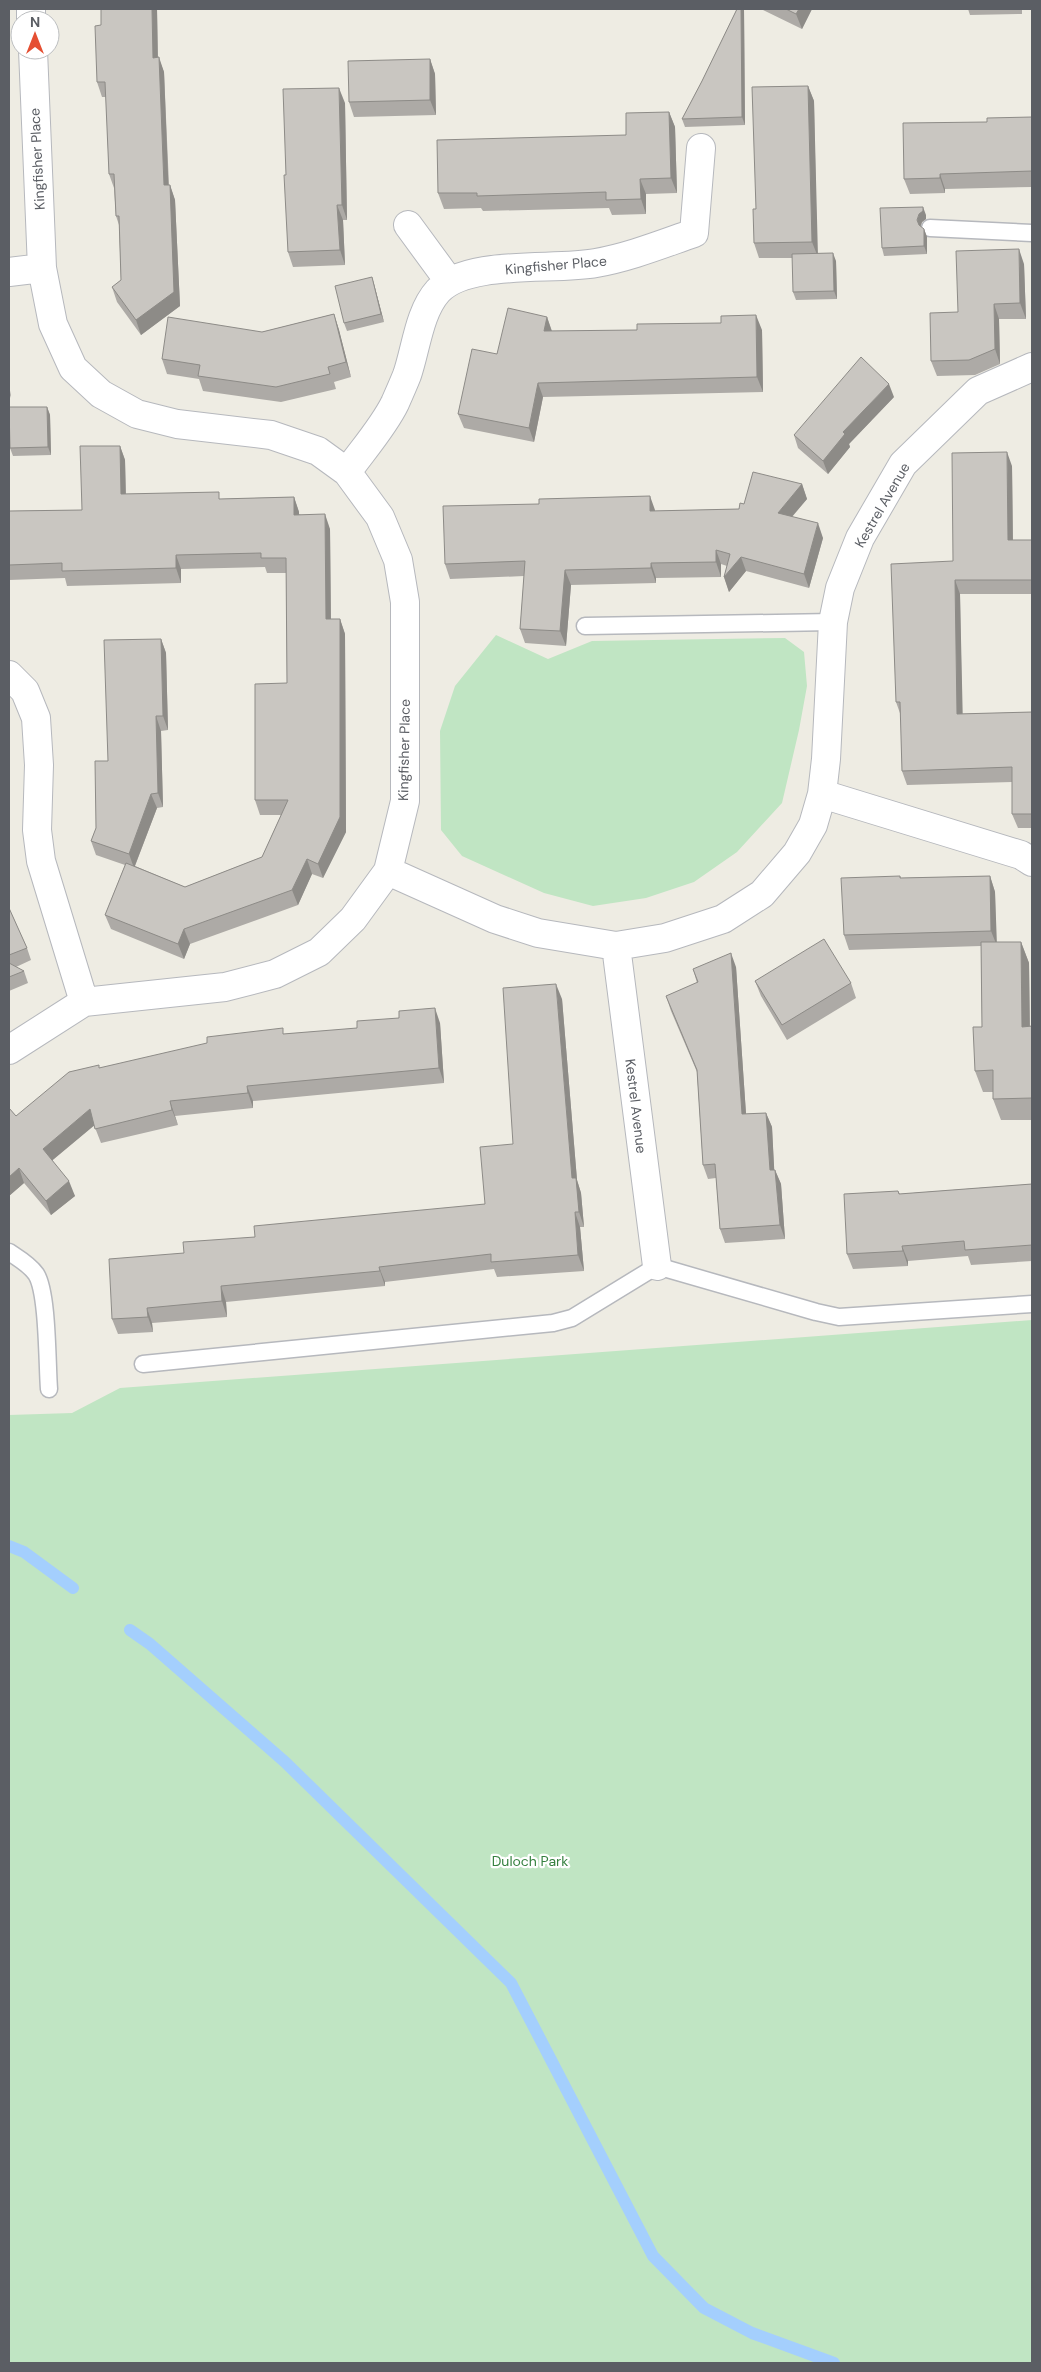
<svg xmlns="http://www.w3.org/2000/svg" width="1041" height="2372" font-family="'DM Sans',sans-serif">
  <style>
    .green { fill: #c0e5c3 }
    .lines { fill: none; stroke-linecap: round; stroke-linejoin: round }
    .stream { stroke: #a4cffd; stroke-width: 12 }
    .service-casing { stroke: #b6b8bd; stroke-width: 19 }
    .minor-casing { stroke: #b6b8bd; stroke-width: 30 }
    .service { stroke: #fff; stroke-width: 16 }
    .minor { stroke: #fff; stroke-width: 28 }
    .wall { fill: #adaaa6 }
    .shaded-wall { fill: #8d8b87 }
    .building { fill: #c9c6c1; stroke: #8d8b87 }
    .labels { text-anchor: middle; stroke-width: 4.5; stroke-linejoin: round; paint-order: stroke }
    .street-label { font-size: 14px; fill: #5b5e64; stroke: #fff }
    .park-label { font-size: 14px; fill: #368140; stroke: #fff }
  </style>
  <rect width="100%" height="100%" fill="#eeece3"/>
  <path class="green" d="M 496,635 L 548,659 L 592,641 L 785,638 L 804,652 L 807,686 L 799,730 L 782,803 L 737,852 L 694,882 L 646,898 L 593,906 L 544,893 L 462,856 L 441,830 L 440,731 L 455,686 Z
    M 1032,1320 L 1032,2363 L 9,2363 L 9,1415 L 72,1413 L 120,1388 Z"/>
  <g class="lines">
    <path class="stream" d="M 9,1546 L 24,1552 L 73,1588
      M 130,1630 L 150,1644 L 285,1762 L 511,1983 L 653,2256 L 704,2308 L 752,2333 L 834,2363"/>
    <defs>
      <path id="service" d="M 930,228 L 1032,233
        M 585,626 L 833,622
        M 9,1252 C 18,1258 29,1264 36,1274 C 48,1292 47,1364 49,1389
        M 143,1364 L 553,1323 L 572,1318 L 657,1266 L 816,1312 L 839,1317 L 1032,1304"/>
      <path id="minor" d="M 31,9 L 31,20
        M 33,50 L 42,268
        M 408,225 L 449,281
        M 9,272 L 42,268 L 53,324 L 73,368 L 101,394 L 137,414 L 177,424 L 271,435 L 318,451 L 347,472 L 380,517 L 398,560 L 405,602 L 405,801 L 388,871 L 353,919 L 319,952 L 275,974 L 225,987 L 84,1002 L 9,1050
        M 347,472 C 362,451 384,426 395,403 C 399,394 403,385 407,375 C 416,349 419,312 438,291 C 468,259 554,271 596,263 C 630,257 662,244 694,233 L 701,148
        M 9,675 L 25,691 L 36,718 L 39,765 L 37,830 L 41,861 L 84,1002
        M 822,794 L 1021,855 L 1032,862
        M 388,871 L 495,919 L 538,933 L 616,946 L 657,1266
        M 616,946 L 665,938 L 723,919 L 762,894 L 797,853 L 813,825 L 822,794 L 826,759 L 833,622 L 840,588 L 860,538 L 903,464 L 978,391 L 1032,367"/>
    </defs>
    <use href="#service" class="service-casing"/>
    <use href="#minor" class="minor-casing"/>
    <use href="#service" class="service"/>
    <use href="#minor" class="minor"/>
  </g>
  <path class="wall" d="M 101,9 L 157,9 L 158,57 L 164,72 L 169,185 L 170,185 L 175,200 L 180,306 L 141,335 L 117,302 L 112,287 L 121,280 L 119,225 L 116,216 L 114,188 L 109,174 L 106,97 L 102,97 L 97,82 L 101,25 Z
    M 737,9 L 744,9 L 745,125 L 685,127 L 682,119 L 702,81 Z
    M 761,9 L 812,9 L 802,29 Z
    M 968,9 L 1022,9 L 1022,14 L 970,15 Z
    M 430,59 L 435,74 L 436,115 L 354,117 L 349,102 Z
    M 808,86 L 814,101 L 817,253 L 836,261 L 837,299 L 796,300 L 793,292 L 793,258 L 759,258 L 754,243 L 756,209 Z
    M 345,103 L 347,220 L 343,220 L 345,265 L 293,267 L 288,252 L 286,175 Z
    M 669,112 L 675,127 L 677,193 L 646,194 L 646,214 L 612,215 L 609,208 L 483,211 L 481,208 L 444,209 L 438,193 L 626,135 Z
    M 1032,117 L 1032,187 L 945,189 L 945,193 L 910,194 L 904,179 L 987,122 Z
    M 926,215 L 926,219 L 922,222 L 920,227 L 924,229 L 927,237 L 927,254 L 884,256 L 882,248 Z
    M 1024,264 L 1026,319 L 999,319 L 1000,364 L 975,375 L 937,376 L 931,361 L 958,312 Z
    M 372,277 L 374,284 L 384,322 L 347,331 L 344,323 Z
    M 334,314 L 339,330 L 351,377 L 334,382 L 336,389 L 281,402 L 203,391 L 199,379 L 167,374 L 162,359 L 262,332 Z
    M 547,317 L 552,331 L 762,330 L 763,392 L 543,397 L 534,442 L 464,428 L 458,414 L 497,354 Z
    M 894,397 L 849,444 L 850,447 L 828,474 L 798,448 L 794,435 Z
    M 47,407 L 50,415 L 51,455 L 13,456 L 10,448 Z
    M 120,446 L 125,460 L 126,494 L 221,499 L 294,497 L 299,512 L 299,514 L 330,529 L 331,619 L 340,619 L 345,634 L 346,832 L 323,878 L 312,874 L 298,905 L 190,944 L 184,959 L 111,929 L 105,915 L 125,865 L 96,855 L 91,841 L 96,828 L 108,761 L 161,639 L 166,653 L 168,730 L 161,731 L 163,807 L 157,808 L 135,866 L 185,887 L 262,857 L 281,815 L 260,815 L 255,800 L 287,683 L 286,573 L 267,573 L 265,567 L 181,569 L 181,583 L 67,586 L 65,578 L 9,580 L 9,511 L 82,510 Z
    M 1012,466 L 1013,540 L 1032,540 L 1032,594 L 960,594 L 962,714 L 1032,712 L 1032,828 L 1018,828 L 1012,814 L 1012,782 L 907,785 L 902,771 L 901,716 L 896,702 L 953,561 Z
    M 802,484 L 807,499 L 792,517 L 823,538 L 809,588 L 746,571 L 729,592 L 724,577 L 727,566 L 721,564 L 721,577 L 656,578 L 656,583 L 571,585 L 566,646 L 525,643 L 520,629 L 524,576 L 450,579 L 445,564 L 655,510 L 655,511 L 739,509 L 744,504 Z
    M 900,876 L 901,878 L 990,876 L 995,892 L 996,942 L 1021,942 L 1029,963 L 1030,1026 L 1032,1026 L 1032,1120 L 1001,1120 L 993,1099 L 993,1092 L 983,1092 L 975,1071 L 982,1027 L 981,946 L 849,950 L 844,935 Z
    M 9,908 L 27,948 L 31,960 L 16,967 L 24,971 L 28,983 L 9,991 Z
    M 736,967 L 746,1114 L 766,1113 L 772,1127 L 774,1170 L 775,1170 L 781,1184 L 785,1239 L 725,1243 L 720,1229 L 716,1178 L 708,1179 L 703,1165 L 697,1072 L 671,1011 L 666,996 L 697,983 L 693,969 Z
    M 755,981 L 851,983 L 856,998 L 787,1040 L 761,996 Z
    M 562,999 L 577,1180 L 581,1193 L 584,1227 L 580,1227 L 584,1271 L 497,1277 L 494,1269 L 385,1282 L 385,1286 L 226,1302 L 227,1317 L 152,1323 L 153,1332 L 118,1334 L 112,1319 L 184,1253 L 255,1237 L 485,1204 L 513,1144 Z
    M 440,1023 L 444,1083 L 253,1101 L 253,1108 L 175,1116 L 178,1125 L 101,1143 L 94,1125 L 52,1160 L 75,1196 L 51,1215 L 24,1183 L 9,1196 L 9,1108 L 16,1116 L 100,1068 L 285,1034 Z
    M 1032,1184 L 1032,1261 L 971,1265 L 968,1256 L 908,1261 L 908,1266 L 853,1269 L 847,1254 L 898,1191 L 900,1194 Z"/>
  <path class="shaded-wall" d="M 152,9 L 157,9 L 158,72 L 153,58 Z
    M 741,9 L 744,9 L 745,125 L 742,117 Z
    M 799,9 L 812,9 L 802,29 L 796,14 Z
    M 159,57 L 164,72 L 169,200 L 164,185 Z
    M 430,59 L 435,74 L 436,115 L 430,100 Z
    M 808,86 L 814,101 L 818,257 L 812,242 Z
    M 339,88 L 345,103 L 347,220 L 342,205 Z
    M 669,112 L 675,127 L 677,193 L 671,178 Z
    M 940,174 L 945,189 L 945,193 L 940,178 Z
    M 640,179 L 646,194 L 646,214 L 641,199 Z
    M 170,185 L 175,200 L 180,306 L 141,335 L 136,320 Z
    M 337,205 L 343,220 L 345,265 L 340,250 Z
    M 923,207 L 926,215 L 926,219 L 922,222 L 920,228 L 921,233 L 917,220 L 919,214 Z
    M 924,229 L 927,237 L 927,254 L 924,246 Z
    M 1019,249 L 1024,264 L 1026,319 L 1020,303 Z
    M 833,253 L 836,261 L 837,299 L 834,291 Z
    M 372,277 L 374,284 L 384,322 L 381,314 Z
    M 994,304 L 999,319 L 1000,364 L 995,349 Z
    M 334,314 L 339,330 L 351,377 L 346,362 Z
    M 756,315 L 762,330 L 763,392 L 757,377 Z
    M 547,317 L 552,332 L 544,331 Z
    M 9,383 L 11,398 L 9,392 Z
    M 538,383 L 543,397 L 534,442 L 529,428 Z
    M 889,384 L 894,397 L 849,444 L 850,447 L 828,474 L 823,461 L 843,432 Z
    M 47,407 L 50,415 L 51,455 L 48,447 Z
    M 120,446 L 125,460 L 126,509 L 121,494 Z
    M 1007,452 L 1012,466 L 1013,554 L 1008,540 Z
    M 802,484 L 807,499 L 783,527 L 778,513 Z
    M 650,496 L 655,510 L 655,526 L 650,511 Z
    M 294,497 L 299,512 L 299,529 L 294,515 Z
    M 325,514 L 330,529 L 331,634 L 326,619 Z
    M 818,523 L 823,538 L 809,588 L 804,574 Z
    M 716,550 L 721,564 L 721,577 L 716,562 Z
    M 176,555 L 181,569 L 181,583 L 176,568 Z
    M 741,557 L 746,571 L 729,592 L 724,577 Z
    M 651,563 L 656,578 L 656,583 L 651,568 Z
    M 565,570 L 571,585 L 566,646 L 560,631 Z
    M 955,580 L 960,594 L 963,728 L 957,714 Z
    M 340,619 L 345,634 L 346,832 L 323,878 L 318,864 Z
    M 161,639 L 166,653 L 168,730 L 163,716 Z
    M 156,716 L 161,731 L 163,807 L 158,793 Z
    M 151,794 L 157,808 L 134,868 L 129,854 Z
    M 307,859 L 312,874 L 298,905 L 292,890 Z
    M 990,876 L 995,892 L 997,946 L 991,931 Z
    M 184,929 L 190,944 L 184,959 L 178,944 Z
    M 1021,942 L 1029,963 L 1030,1048 L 1022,1027 Z
    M 731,953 L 736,967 L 747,1128 L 742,1114 Z
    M 556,984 L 562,999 L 577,1180 L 581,1193 L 584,1227 L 579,1212 L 572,1178 Z
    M 435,1008 L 440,1023 L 444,1083 L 439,1068 Z
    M 247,1086 L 253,1101 L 253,1108 L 248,1093 Z
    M 170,1101 L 178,1125 L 172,1110 Z
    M 90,1109 L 96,1124 L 48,1164 L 43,1149 Z
    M 766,1113 L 772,1127 L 775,1184 L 770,1170 Z
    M 19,1168 L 24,1183 L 9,1196 L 9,1177 Z
    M 775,1170 L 781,1184 L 785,1239 L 780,1225 Z
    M 69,1181 L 75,1196 L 51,1215 L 46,1201 Z
    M 575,1212 L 580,1227 L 584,1271 L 578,1255 Z
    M 902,1246 L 908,1261 L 908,1266 L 903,1251 Z
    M 379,1267 L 385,1282 L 385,1286 L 380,1271 Z
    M 221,1286 L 226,1302 L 227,1317 L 222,1301 Z
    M 147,1308 L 152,1323 L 153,1332 L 148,1317 Z"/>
  <path class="building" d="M 101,9 L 152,9 L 153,58 L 159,57 L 164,185 L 170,185 L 174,292 L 136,320 L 112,287 L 121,280 L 119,216 L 116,216 L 114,174 L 109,174 L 105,82 L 97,82 L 95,26 L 101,25 Z
    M 737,9 L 741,9 L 742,117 L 682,119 L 702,81 Z
    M 786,9 L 799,9 L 796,14 Z
    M 430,59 L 430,100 L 349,102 L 348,61 Z
    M 808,86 L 812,242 L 754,243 L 753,209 L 756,209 L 752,87 Z
    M 339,88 L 342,205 L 337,205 L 340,250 L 288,252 L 284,175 L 286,175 L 283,89 Z
    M 669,112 L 671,178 L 640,179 L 641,199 L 606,200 L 606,192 L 477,196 L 477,193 L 438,193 L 437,140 L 626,135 L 626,113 Z
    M 1032,117 L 1032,171 L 940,174 L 940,178 L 904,179 L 903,123 L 987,122 L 987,118 Z
    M 923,207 L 923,211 L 919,214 L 917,220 L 919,225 L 924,229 L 924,246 L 882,248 L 880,208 Z
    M 1019,249 L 1020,303 L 994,304 L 995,349 L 969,360 L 931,361 L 930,313 L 958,312 L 956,251 Z
    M 833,253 L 834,291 L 793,292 L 792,254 Z
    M 372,277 L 381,314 L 344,323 L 335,286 Z
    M 508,308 L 547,317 L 544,331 L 637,330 L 637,324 L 721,323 L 721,316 L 756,315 L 757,377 L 538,383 L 529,428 L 458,414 L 472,349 L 497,354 Z
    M 334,314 L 346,362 L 328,367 L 330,374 L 276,387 L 198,376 L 200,365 L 162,359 L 168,317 L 262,332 Z
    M 861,357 L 889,384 L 843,432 L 845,434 L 823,461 L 794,435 Z
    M 9,407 L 47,407 L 48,447 L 10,448 Z
    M 80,446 L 120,446 L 121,494 L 219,492 L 219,499 L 294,497 L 294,515 L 325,514 L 326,619 L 340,619 L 340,817 L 318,864 L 307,859 L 292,890 L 184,929 L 178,944 L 105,915 L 126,863 L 185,887 L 262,857 L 288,800 L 255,800 L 255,684 L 287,683 L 286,558 L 261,558 L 261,553 L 176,555 L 176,568 L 62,571 L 62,563 L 9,565 L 9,511 L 82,510 Z
    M 1007,452 L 1008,540 L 1032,540 L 1032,580 L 955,580 L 957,714 L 1032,712 L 1032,814 L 1012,814 L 1012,767 L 902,771 L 900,702 L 896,702 L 891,564 L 953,561 L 952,453 Z
    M 753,472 L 802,484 L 778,513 L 818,523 L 804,574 L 741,557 L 724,577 L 730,554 L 716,550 L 716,562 L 651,563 L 651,568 L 565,570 L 560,631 L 520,629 L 525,561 L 445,564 L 443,506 L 539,504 L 539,499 L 650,496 L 650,511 L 739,509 L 740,503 L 744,504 Z
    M 161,639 L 163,716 L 156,716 L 158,793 L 151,794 L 129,854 L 91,841 L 96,828 L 95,761 L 108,761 L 104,640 Z
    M 900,876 L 900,878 L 990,876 L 991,931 L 844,935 L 841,878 Z
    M 9,908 L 27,948 L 9,955 Z
    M 824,939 L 851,983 L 782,1025 L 755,981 Z
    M 981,942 L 1021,942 L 1022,1027 L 1032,1026 L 1032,1098 L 993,1099 L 993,1070 L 975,1071 L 973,1027 L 982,1027 Z
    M 731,953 L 742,1114 L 766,1113 L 770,1170 L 775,1170 L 780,1225 L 720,1229 L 715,1164 L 703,1165 L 697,1070 L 666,996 L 698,982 L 693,969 Z
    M 9,963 L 24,971 L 9,977 Z
    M 556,984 L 572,1178 L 576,1178 L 579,1212 L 575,1212 L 578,1255 L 491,1262 L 491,1254 L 379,1267 L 380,1271 L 221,1286 L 222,1301 L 147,1308 L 148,1317 L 112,1319 L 109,1259 L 184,1253 L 183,1242 L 255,1237 L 254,1226 L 485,1204 L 480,1147 L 513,1144 L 503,988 Z
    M 435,1008 L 439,1068 L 247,1086 L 248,1093 L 170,1101 L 172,1110 L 95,1129 L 90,1109 L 43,1149 L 69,1181 L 46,1201 L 19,1168 L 9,1177 L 9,1108 L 16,1116 L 69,1072 L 99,1065 L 99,1068 L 207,1043 L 207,1037 L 283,1028 L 283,1034 L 357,1028 L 357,1021 L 399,1018 L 399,1011 Z
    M 1032,1184 L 1032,1245 L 965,1250 L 964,1241 L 902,1246 L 903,1251 L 847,1254 L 844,1194 L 898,1191 L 899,1194 Z"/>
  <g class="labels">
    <g class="street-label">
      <text transform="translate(37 159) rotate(-93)" y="5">Kingfisher Place</text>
      <text transform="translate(556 265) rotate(-5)" y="5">Kingfisher Place</text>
      <text transform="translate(882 505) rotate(-60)" y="5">Kestrel Avenue</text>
      <text transform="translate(404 750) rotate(-89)" y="5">Kingfisher Place</text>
      <text transform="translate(636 1106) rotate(83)" y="5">Kestrel Avenue</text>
    </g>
    <g class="park-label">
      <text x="530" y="1866">Duloch Park</text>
    </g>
  </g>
  <rect width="1041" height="2372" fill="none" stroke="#5b5e64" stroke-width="20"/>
  <g transform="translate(35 35)"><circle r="24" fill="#ffffff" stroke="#bdbfc1"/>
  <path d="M0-4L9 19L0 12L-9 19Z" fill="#e54f32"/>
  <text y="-8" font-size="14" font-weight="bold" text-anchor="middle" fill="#5b5e64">N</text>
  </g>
</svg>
